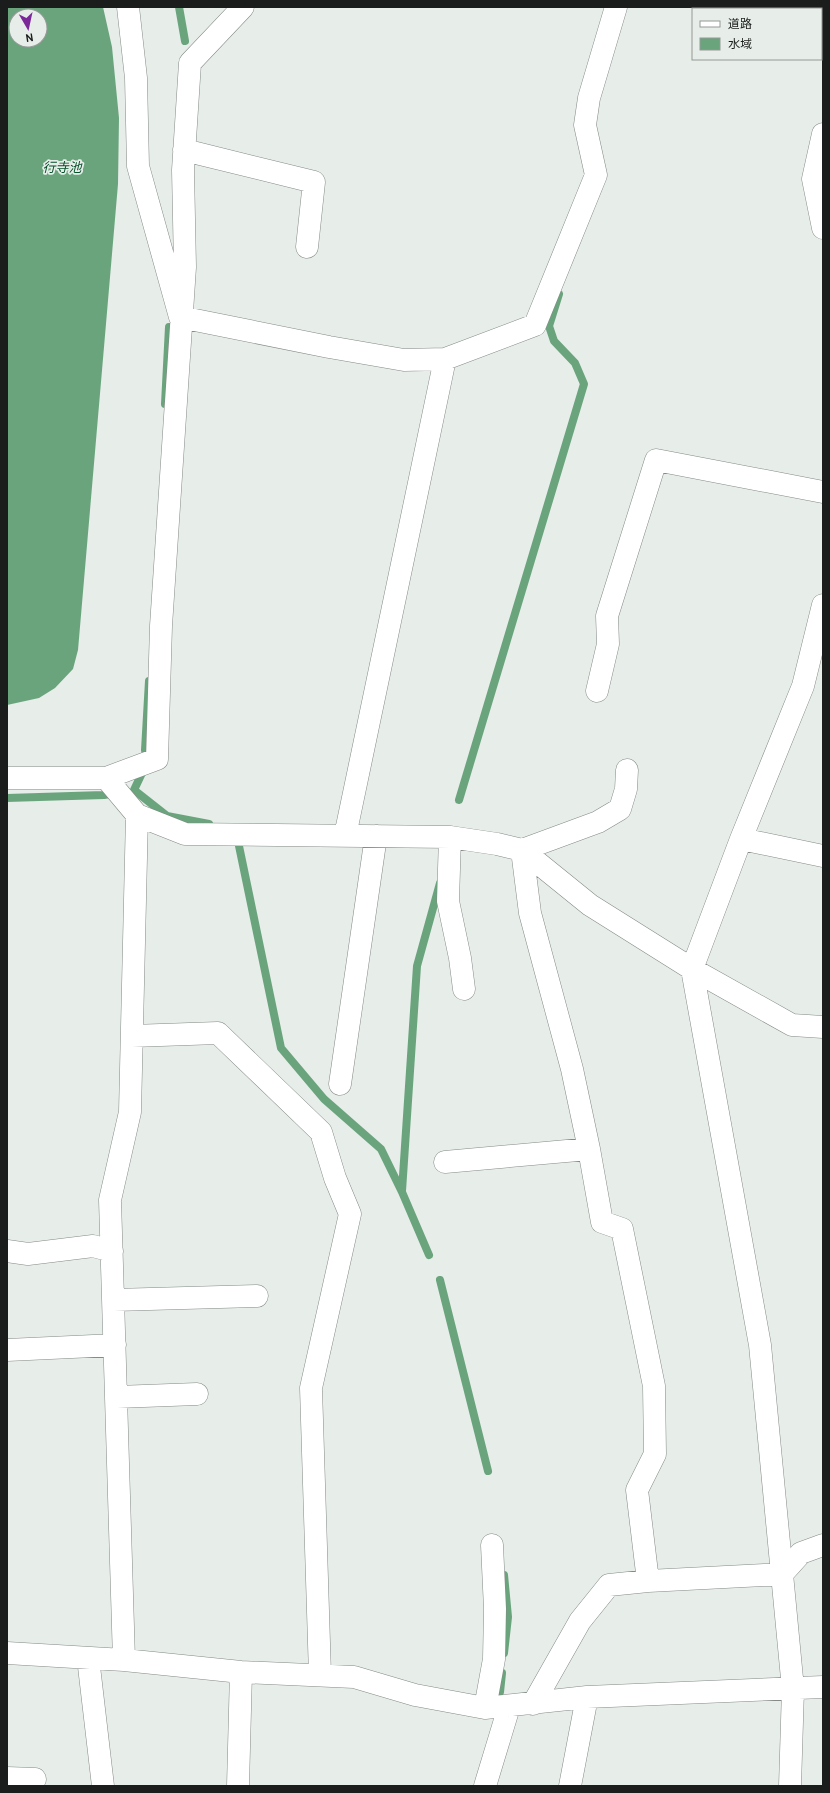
<svg xmlns="http://www.w3.org/2000/svg" width="830" height="1793" font-family="Overpass,'Noto Sans JP',sans-serif">
  <style>
    .water { fill: #6aa47d; fill-rule: evenodd }
    .lines { fill: none; stroke-linecap: round; stroke-linejoin: round }
    .stream { stroke: #6aa47d; stroke-width: 8 }
    .minor-casing { stroke: #848a86; stroke-width: 23 }
    .minor { stroke: #fff; stroke-width: 22 }
    .labels { text-anchor: middle; stroke-width: 3.5; stroke-linejoin: round; paint-order: stroke }
    .water-label { font-size: 13px; font-style: italic; fill: #054f2a; stroke: #e7ede9 }
  </style>
  <rect width="100%" height="100%" fill="#e7ede9"/>
  <path class="water" d="M 7,7 L 103,7 L 112,47 L 119,118 L 118,184 L 78,650 L 73,669 L 55,688 L 39,698 L 7,705 ZM 16,16 L 40,16 L 40,40 L 16,40 Z"/>
  <g class="lines">
    <path class="stream" d="M 179,7 L 185,41
      M 165,404 L 169,327
      M 145,750 L 149,681
      M 142,773 L 134,790 L 167,816 L 209,824
      M 7,798 L 104,795 L 116,793
      M 459,800 L 584,384 L 575,363 L 554,341 L 549,326 L 559,294
      M 239,846 L 281,1048 L 324,1099 L 381,1149 L 402,1192 L 429,1255
      M 402,1191 L 417,966 L 440,883
      M 440,1280 L 488,1471
      M 504,1575 L 508,1617 L 504,1653
      M 500,1692 L 502,1673"/>
    <defs>
      <path id="minor" d="M 128,7 L 136,78 L 138,166 L 180,317 L 329,347 L 404,360 L 445,359 L 535,325 L 596,175 L 585,125 L 589,98 L 616,7
        M 823,134 L 813,179 L 823,228
        M 184,150 L 314,182 L 307,247
        M 597,691 L 608,644 L 607,616 L 656,460 L 823,492
        M 627,770 L 626,789 L 620,809 L 598,822 L 522,850 L 530,913 L 572,1069 L 589,1149 L 602,1222 L 622,1229 L 654,1386 L 655,1454 L 637,1490 L 648,1581
        M 7,778 L 106,778 L 137,815 L 185,834 L 450,837 L 497,844 L 522,850 L 590,905 L 692,969 L 792,1025 L 823,1027
        M 106,778 L 157,759 L 161,626 L 185,267 L 183,170 L 190,63 L 243,7
        M 345,836 L 445,359
        M 450,837 L 448,901 L 460,958 L 464,989
        M 741,839 L 823,856
        M 132,1036 L 218,1033 L 321,1132 L 335,1178 L 350,1214 L 311,1388 L 320,1675
        M 340,1084 L 376,836
        M 445,1162 L 589,1149
        M 7,1251 L 28,1254 L 93,1246 L 112,1251
        M 114,1300 L 257,1296
        M 7,1350 L 115,1345
        M 117,1397 L 197,1394
        M 7,1653 L 124,1660 L 241,1672 L 354,1677 L 415,1695 L 485,1708 L 587,1697 L 823,1687
        M 88,1658 L 103,1786
        M 124,1660 L 110,1200 L 130,1112 L 137,815
        M 533,1704 L 580,1621 L 609,1585 L 648,1581 L 782,1574 L 760,1345 L 692,969 L 741,839 L 803,686 L 823,605
        M 485,1708 L 494,1659 L 495,1609 L 492,1545
        M 7,1778 L 35,1779
        M 238,1786 L 241,1672
        M 485,1786 L 509,1707
        M 570,1786 L 587,1697
        M 790,1786 L 793,1689 L 782,1574 L 801,1553 L 823,1545"/>
    </defs>
    <use href="#minor" class="minor-casing"/>
    <use href="#minor" class="minor"/>
  </g>
  <g class="labels">
    <g class="water-label">
      <text x="62" y="172">行寺池</text>
    </g>
  </g>
  <rect width="830" height="1793" fill="none" stroke="#1a1d1b" stroke-width="16"/>
  <rect x="692" y="8" width="130" height="52" fill="#e7ede9" stroke="#959a97"/>
  <rect x="700" y="21" width="20" height="6" fill="#ffffff" stroke="#959a97"/>
  <text x="728" y="28" font-size="12" fill="#1a1d1b">道路</text>
  <rect x="700" y="38" width="20" height="12" fill="#6aa47d" stroke="#959a97"/>
  <text x="728" y="48" font-size="12" fill="#1a1d1b">水域</text>
  <g transform="translate(28 28) rotate(171)"><circle r="19" fill="#e7ede9" stroke="#959a97"/>
  <path d="M0-3L7 15L0 10L-7 15Z" fill="#7b2999"/>
  <text y="-6" font-size="11" font-weight="bold" text-anchor="middle" fill="#1a1d1b">N</text>
  </g>
</svg>
